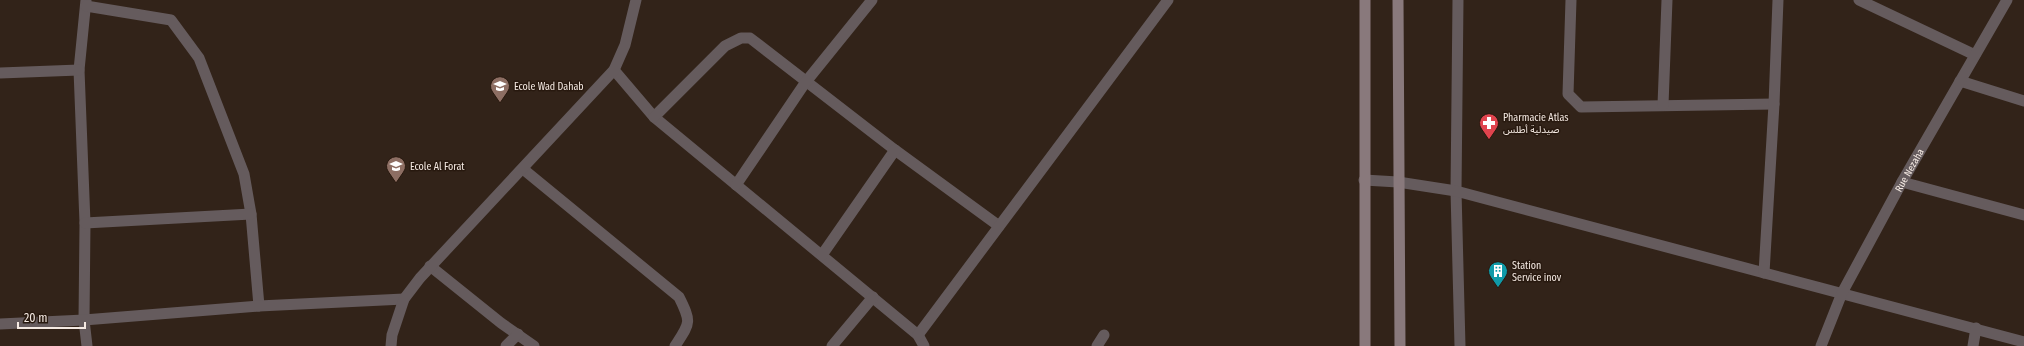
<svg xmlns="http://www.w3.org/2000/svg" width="2024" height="346" font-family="'Fira Sans Condensed','Noto Sans Arabic',sans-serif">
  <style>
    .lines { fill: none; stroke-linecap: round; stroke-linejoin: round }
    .service { stroke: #655b5d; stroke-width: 11 }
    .pedestrian { stroke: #655b5d; stroke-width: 11 }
    .minor { stroke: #655b5d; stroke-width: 11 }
    .secondary { stroke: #89797c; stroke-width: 11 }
    .labels { text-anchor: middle; stroke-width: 3; stroke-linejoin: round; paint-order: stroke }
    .poi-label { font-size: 10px; fill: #f4e9e2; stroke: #28190f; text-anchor: start }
    .street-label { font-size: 10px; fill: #f4e9e2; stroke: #28190f }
  </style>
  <rect width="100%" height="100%" fill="#322319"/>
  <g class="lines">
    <path class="service" d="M 1458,0 L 1456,191 L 1460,346
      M 1960,81 L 2024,101
      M 1097,346 L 1104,335"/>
    <path class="pedestrian" d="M 1902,182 L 2024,215"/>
    <g class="minor">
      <path d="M 86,0 L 79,70 L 85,223 L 84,320 L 87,346"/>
      <path d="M 1571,0 L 1568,94 L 1581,107 L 1774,104"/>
      <path d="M 1859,0 L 1975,55"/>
      <path d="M 86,6 L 171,20 L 199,58 L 244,174 L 251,214 L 259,306"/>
      <path d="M 614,70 L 654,117 L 918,335 L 924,346"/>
      <path d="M 0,73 L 79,70"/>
      <path d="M 1663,105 L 1667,0"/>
      <path d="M 654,117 L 725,46 L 741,38 L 750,38 L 895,150 L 999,226"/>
      <path d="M 523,169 L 679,297 C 692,323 690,323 675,346"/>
      <path d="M 1364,180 L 1398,182 L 1456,191 L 2024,342"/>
      <path d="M 736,185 L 805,83 L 872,0"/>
      <path d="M 85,223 L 251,214"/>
      <path d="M 822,255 L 895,150"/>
      <path d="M 430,266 L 501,323 L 534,346"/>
      <path d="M 1764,273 L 1774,104 L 1778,0"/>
      <path d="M 0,324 L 84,320 L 259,306 L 404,299"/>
      <path d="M 918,335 L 1168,0"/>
      <path d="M 391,346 L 392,335 L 404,299 L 420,278 L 614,70 L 625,45 L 636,0"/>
      <path d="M 506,346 L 518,334"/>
      <path d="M 832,346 L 873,297"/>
      <path id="s1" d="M 1821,346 L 1842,293 L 1902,182 L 2007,0"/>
      <path d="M 1973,346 L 1976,328"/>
    </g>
    <path class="secondary" d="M 1365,0 L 1365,346
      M 1398,0 L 1400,346"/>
  </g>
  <defs>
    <symbol id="university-pin" viewBox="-11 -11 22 30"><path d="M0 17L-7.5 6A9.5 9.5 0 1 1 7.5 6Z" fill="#8d6e63" stroke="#28190f"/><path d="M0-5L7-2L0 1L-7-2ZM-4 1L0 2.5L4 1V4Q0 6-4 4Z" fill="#fff"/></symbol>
    <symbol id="pharmacy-pin" viewBox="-11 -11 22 30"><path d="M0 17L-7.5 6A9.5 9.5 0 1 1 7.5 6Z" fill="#e0444e" stroke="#28190f"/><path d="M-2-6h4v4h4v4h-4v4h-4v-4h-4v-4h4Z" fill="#fff"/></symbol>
    <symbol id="building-pin" viewBox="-11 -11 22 30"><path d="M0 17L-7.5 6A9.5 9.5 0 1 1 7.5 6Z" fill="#0f9aa8" stroke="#28190f"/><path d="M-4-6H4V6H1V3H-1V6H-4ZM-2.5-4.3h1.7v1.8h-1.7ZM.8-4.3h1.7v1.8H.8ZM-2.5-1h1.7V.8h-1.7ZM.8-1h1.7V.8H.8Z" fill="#fff"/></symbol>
  </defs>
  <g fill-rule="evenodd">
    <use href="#university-pin" x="489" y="75" width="22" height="30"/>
    <use href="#pharmacy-pin" x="1478" y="112" width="22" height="30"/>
    <use href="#university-pin" x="385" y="155" width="22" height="30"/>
    <use href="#building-pin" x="1487" y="260" width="22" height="30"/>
  </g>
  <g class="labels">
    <g class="poi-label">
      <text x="514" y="90">Ecole Wad Dahab</text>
      <text x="1503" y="121">Pharmacie Atlas<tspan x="1503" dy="12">صيدلية أطلس</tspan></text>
      <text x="410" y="170">Ecole Al Forat</text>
      <text x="1512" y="269">Station<tspan x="1512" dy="12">Service inov</tspan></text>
    </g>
    <g class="street-label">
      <text dy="4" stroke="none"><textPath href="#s1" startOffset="197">Rue Nezaha</textPath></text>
    </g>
  </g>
  <path d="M18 322v6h67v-6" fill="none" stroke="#f4e9e2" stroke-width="2"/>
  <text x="24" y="322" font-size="12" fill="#f4e9e2" stroke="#28190f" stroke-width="3" paint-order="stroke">20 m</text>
</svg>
